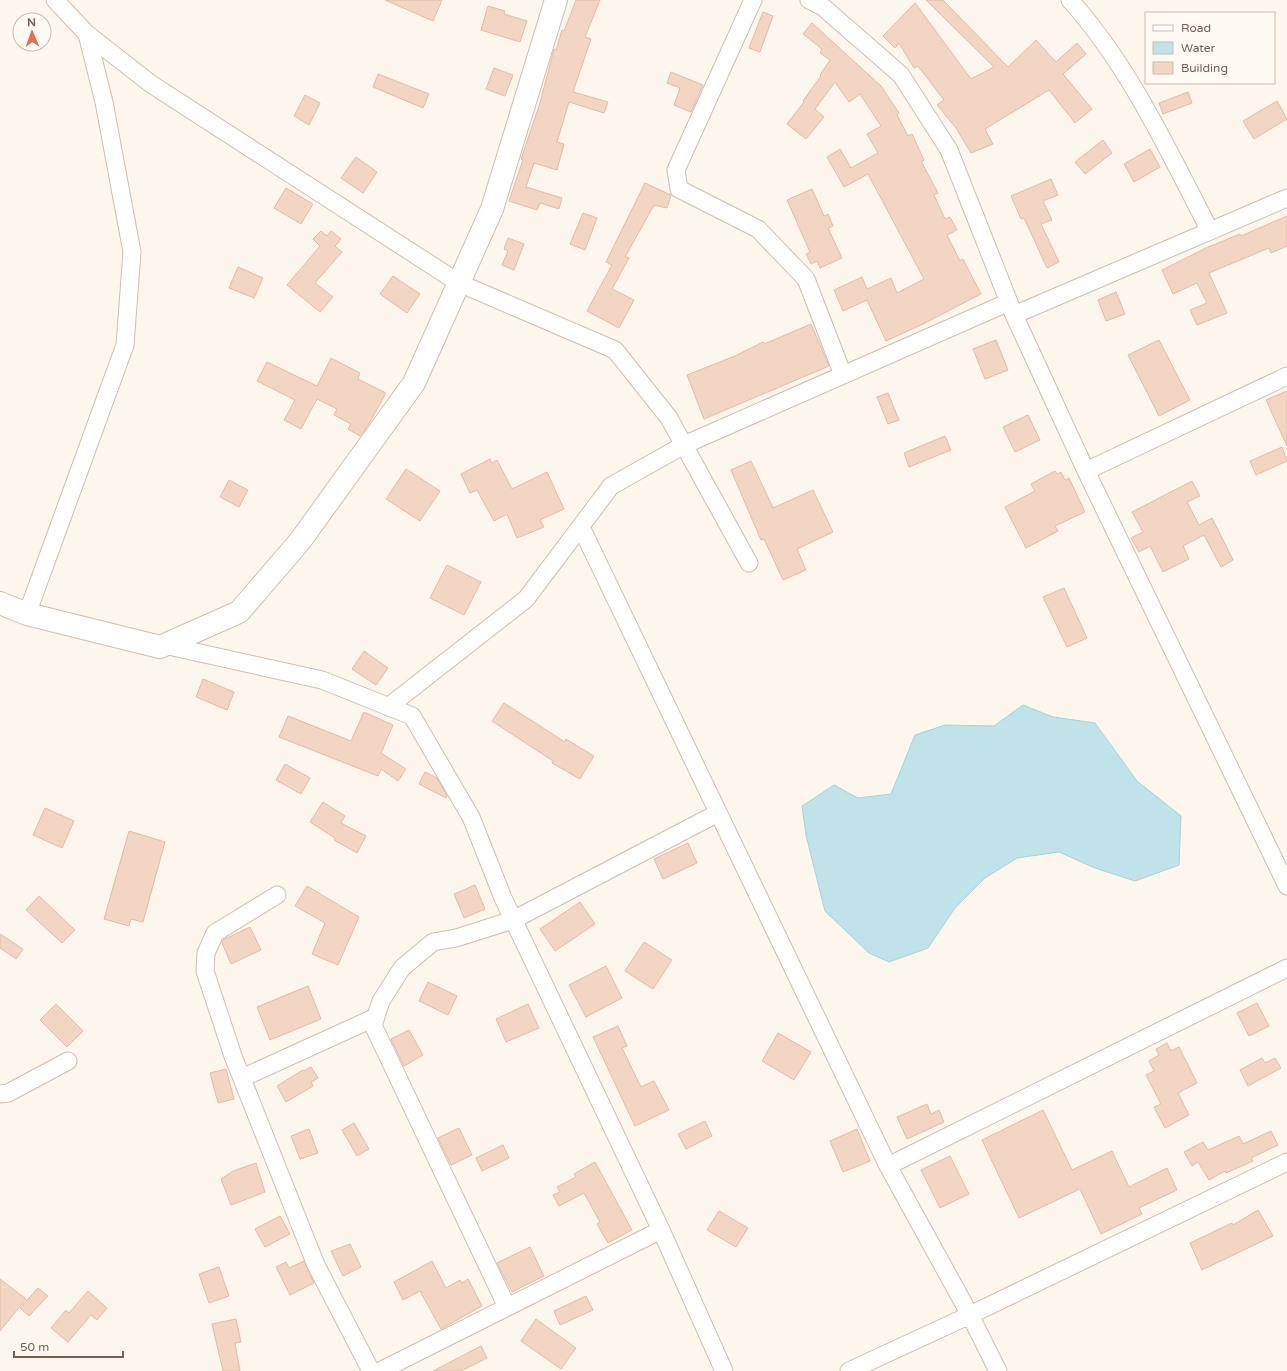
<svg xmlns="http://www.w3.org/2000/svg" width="1287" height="1371" font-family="'Varela Round',sans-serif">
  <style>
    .water { fill: #bfe3e8; stroke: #a5d3da }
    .building { fill: #f3d5c3; stroke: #e6bba3 }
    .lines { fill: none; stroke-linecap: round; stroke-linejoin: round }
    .minor-casing { stroke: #d1beb0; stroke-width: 19 }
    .tertiary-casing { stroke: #d1beb0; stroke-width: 24 }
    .minor { stroke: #fff; stroke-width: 17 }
    .tertiary { stroke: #fff; stroke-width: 22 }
  </style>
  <rect width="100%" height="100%" fill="#fdf6ec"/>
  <path class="water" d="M 1023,705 L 1053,717 L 1095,723 L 1137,781 L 1181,816 L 1179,865 L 1135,881 L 1095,868 L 1059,852 L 1017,858 L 985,878 L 955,908 L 928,948 L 889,962 L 869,953 L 825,911 L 806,835 L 802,806 L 834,785 L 858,798 L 891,794 L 915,735 L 945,725 L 994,726 Z"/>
  <path class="building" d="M 385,0 L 442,0 L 433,21 Z
    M 576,0 L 600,0 L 585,37 L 591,39 L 573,92 L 608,102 L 604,113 L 569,102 L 557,142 L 564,144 L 557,170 L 534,163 L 526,187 L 562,198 L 559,209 L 540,203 L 537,210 L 509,201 L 523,160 L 521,159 L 540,103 L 554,49 L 556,50 L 562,30 L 564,31 Z
    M 926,0 L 943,0 L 1008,67 L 1036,40 L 1056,62 L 1077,43 L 1086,54 L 1063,74 L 1092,109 L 1075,123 L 1049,90 L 985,129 L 993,144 L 971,153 L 956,128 L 937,105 L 944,100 L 918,66 L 914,68 L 899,43 L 895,48 L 883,36 L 915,3 L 971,79 L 994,67 Z
    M 488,6 L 505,11 L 504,14 L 527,21 L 520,42 L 481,30 Z
    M 763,12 L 773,16 L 760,52 L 749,48 Z
    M 812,23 L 881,86 L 899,113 L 897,115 L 908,136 L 912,134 L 924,160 L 921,161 L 938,193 L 934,195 L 945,219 L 950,217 L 957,230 L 947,235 L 960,261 L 963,259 L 981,294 L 923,324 L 886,341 L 867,300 L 843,311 L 834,290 L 862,277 L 867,289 L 891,278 L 897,293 L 924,279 L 868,174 L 844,187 L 827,157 L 840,149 L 851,168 L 878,153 L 867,134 L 881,126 L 860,94 L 849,102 L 835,82 L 815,109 L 824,117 L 806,139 L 787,124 L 804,102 L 803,101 L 821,76 L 820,75 L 830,60 L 820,53 L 822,49 L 803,34 Z
    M 494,68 L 513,75 L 505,96 L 486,89 Z
    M 671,72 L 703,85 L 691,112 L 674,105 L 680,88 L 667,83 Z
    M 378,74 L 429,94 L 423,108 L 373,87 Z
    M 1188,92 L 1192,103 L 1163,114 L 1159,103 Z
    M 305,95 L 320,103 L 309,125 L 294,116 Z
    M 1277,101 L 1287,119 L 1254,139 L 1243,121 Z
    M 1103,140 L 1112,153 L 1085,174 L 1075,162 Z
    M 1150,149 L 1160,167 L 1134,182 L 1124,164 Z
    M 356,157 L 377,172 L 363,193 L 341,178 Z
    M 1051,179 L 1058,195 L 1043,201 L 1052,220 L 1041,224 L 1059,262 L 1047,268 L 1024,218 L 1021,219 L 1011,196 Z
    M 645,183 L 671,195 L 667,208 L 654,205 L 625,257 L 629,258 L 612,289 L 634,300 L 619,328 L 587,311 L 612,265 L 606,262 Z
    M 286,188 L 313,204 L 301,224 L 274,208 Z
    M 812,189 L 824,216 L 828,214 L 833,226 L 828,228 L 842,258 L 820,268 L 817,261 L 811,264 L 806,254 L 810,252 L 787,200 Z
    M 583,213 L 597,218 L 585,250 L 570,244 Z
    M 1287,216 L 1287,246 L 1271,253 L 1269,248 L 1209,273 L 1227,313 L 1197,325 L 1190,310 L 1207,303 L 1197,283 L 1173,294 L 1162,270 L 1206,248 L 1240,234 L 1241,236 Z
    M 321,231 L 327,236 L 331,231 L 341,239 L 335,246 L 342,252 L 315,283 L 333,297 L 320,312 L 287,285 L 320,246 L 313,239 Z
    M 508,238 L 524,244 L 514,270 L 502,265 L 508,251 L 504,249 Z
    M 238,267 L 263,278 L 254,298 L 229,288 Z
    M 393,276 L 420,294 L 407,313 L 380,294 Z
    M 1116,292 L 1125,314 L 1106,321 L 1098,300 Z
    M 811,324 L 829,366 L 704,419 L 687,375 L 735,356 L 763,342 L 764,344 Z
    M 996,340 L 1008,370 L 985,379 L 973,349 Z
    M 1159,340 L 1190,400 L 1159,416 L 1128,355 Z
    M 331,358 L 360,373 L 358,379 L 386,393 L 370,422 L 360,436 L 348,429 L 351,424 L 334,415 L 337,409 L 317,399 L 301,429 L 284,420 L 295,400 L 257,381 L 267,362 L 317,386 Z
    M 1287,391 L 1287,446 L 1266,400 Z
    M 888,393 L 899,420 L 888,424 L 877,397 Z
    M 1028,415 L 1040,440 L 1015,452 L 1003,427 Z
    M 945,436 L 951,450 L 909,467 L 904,453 Z
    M 1282,447 L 1287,461 L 1256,475 L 1250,461 Z
    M 490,459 L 492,463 L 497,460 L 512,489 L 547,472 L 564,509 L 540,520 L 544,527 L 517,538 L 507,514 L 494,521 L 477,490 L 470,493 L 461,474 Z
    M 751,461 L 773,508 L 813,490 L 833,532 L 797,549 L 806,570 L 783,580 L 764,539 L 761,540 L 731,470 Z
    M 406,469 L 440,491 L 420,521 L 386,499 Z
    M 1055,471 L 1057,474 L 1061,472 L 1065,480 L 1069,478 L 1085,512 L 1055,526 L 1058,531 L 1026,548 L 1005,507 L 1035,491 L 1031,484 Z
    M 229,480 L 248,490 L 239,507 L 220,497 Z
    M 1192,481 L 1200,496 L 1187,502 L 1199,525 L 1212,518 L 1233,560 L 1221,567 L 1204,535 L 1183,546 L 1189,559 L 1163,572 L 1150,546 L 1139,552 L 1131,538 L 1143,532 L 1132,512 Z
    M 447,565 L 481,582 L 464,615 L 430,598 Z
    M 1064,588 L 1087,638 L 1067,647 L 1043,597 Z
    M 364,651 L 388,668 L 376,685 L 352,669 Z
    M 203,679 L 234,692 L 227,710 L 196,697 Z
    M 504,703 L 565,742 L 566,739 L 594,756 L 580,779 L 552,763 L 553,761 L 492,721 Z
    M 364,712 L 393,725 L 381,753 L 406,769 L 398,781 L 381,769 L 378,776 L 279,737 L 288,716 L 351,741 Z
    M 285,764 L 310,778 L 301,794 L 276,780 Z
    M 425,772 L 437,778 L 447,796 L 446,798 L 419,784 Z
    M 323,802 L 345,816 L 341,823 L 366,836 L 357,853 L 334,840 L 335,838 L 310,822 Z
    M 45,808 L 74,821 L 62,848 L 33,835 Z
    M 129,831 L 165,842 L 143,922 L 131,919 L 129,926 L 104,919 Z
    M 688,843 L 697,863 L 663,879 L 654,859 Z
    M 475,885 L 485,909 L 464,918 L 454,894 Z
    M 307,886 L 359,917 L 338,965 L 312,954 L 325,923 L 295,906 Z
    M 39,896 L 75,930 L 62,943 L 26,910 Z
    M 580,902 L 595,924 L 555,951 L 540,929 Z
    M 250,927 L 261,950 L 231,964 L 222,943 L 223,940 Z
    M 0,934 L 23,949 L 16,959 L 0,948 Z
    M 644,942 L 672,960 L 653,989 L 625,971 Z
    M 606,966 L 622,998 L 586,1017 L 569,985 Z
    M 428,982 L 457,996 L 448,1015 L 419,1001 Z
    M 308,986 L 321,1019 L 270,1040 L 257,1007 Z
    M 1257,1003 L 1269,1026 L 1249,1036 L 1237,1013 Z
    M 56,1004 L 83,1031 L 67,1047 L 40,1020 Z
    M 528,1004 L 539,1028 L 506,1042 L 496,1019 Z
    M 618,1026 L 627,1046 L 622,1048 L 641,1087 L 654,1081 L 669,1110 L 635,1126 L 593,1037 Z
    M 409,1030 L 423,1055 L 404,1066 L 391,1039 Z
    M 778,1033 L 811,1052 L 794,1080 L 762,1061 Z
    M 1167,1043 L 1171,1051 L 1179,1047 L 1197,1083 L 1178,1093 L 1189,1115 L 1165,1128 L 1154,1107 L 1161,1104 L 1146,1075 L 1154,1071 L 1149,1061 L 1159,1055 L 1156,1049 Z
    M 1262,1058 L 1265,1063 L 1275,1058 L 1281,1068 L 1248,1086 L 1240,1070 Z
    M 311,1067 L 318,1078 L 311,1082 L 313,1086 L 286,1102 L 277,1086 L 303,1070 L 304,1071 Z
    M 226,1069 L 234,1099 L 218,1103 L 210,1073 Z
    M 927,1104 L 931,1114 L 939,1110 L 944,1122 L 907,1139 L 897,1117 Z
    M 1043,1110 L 1072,1170 L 1112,1151 L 1129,1187 L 1167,1168 L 1177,1190 L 1139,1208 L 1142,1214 L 1101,1234 L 1080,1189 L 1019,1218 L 982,1140 Z
    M 705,1121 L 712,1136 L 686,1149 L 678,1134 Z
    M 354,1123 L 369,1149 L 357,1156 L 342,1130 Z
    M 459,1128 L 472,1155 L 451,1165 L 438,1138 Z
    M 309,1129 L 318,1153 L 300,1159 L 291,1136 Z
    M 857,1129 L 870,1161 L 843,1172 L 830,1141 Z
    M 1271,1131 L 1278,1145 L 1251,1158 L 1253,1161 L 1226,1173 L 1225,1171 L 1209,1180 L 1198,1162 L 1192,1166 L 1184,1152 L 1203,1142 L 1208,1150 L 1239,1136 L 1243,1144 Z
    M 503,1145 L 509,1158 L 482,1171 L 476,1158 Z
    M 950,1156 L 969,1194 L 940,1208 L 921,1170 Z
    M 595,1162 L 632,1230 L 608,1243 L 597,1224 L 600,1222 L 584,1193 L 559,1206 L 553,1195 L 560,1192 L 557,1187 L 576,1177 L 574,1174 Z
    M 256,1163 L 265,1192 L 231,1205 L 221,1179 L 233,1171 Z
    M 1258,1210 L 1273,1236 L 1202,1270 L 1190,1243 L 1232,1223 L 1233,1225 Z
    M 719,1211 L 748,1228 L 736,1247 L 707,1230 Z
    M 280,1216 L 290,1234 L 265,1247 L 255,1229 Z
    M 350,1244 L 361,1267 L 343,1276 L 331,1251 Z
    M 530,1247 L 544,1276 L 512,1292 L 497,1263 Z
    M 304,1261 L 314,1283 L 290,1295 L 276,1267 L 286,1262 L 289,1268 Z
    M 432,1261 L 446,1288 L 460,1280 L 462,1283 L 468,1279 L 482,1306 L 441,1329 L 420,1291 L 403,1300 L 394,1282 Z
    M 219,1267 L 229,1296 L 209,1303 L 199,1274 Z
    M 0,1279 L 26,1299 L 0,1331 Z
    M 38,1288 L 48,1296 L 29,1316 L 20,1308 Z
    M 88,1291 L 107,1308 L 97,1320 L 91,1315 L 68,1342 L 51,1328 L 66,1310 L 69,1313 Z
    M 586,1296 L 593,1310 L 560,1325 L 554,1311 Z
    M 236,1319 L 241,1342 L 235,1343 L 240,1371 L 223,1371 L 212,1324 Z
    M 536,1319 L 576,1348 L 561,1369 L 521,1341 Z
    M 481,1346 L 487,1358 L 461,1371 L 433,1371 Z"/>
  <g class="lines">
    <defs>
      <path id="minor" d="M 55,0 L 87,34 L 151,84 L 459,283 L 615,350 L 669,418 L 749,563
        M 753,0 L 676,170 L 679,189 L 758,229 L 806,279 L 843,375
        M 809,0 L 823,7 L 901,75 L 949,150 L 1014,315 L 1086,471 L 1287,886
        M 1070,0 C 1130,67 1169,152 1210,231
        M 1014,315 L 1287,198
        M 1086,471 L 1287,376
        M 581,527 L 888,1166 L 970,1315 L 998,1371
        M 27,614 L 125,345 L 132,252 L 104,102 L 87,34
        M 164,645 L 322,680 L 412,716 L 471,817 L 503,898 L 661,1230 L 724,1371
        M 388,707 L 526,599 L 611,486 L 684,445 L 1009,302
        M 277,895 L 215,933 L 206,953 L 205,971 L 233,1056 L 316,1265 L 371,1371
        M 242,1078 L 376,1017
        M 0,1094 L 8,1093 L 68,1061
        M 888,1166 L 1287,968
        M 507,1307 L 373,1025 L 381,1001 L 402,968 L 433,942 L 456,938 L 513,920 L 718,813
        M 380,1371 L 661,1230
        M 849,1371 L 970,1315 L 1287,1162"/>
      <path id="tertiary" d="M 0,603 L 27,614 L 160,647 L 239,612 L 300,541 L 414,383 L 492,209 L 556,0"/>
    </defs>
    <use href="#minor" class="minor-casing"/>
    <use href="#tertiary" class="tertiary-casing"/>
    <use href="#minor" class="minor"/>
    <use href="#tertiary" class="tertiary"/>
  </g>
  <rect x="1145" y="12" width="130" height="72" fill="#fffaf3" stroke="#cabbb1"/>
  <rect x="1153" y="25" width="20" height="6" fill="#ffffff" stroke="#cabbb1"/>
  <text x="1181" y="32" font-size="12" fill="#7a5c4d">Road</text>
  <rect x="1153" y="42" width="20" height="12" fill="#bfe3e8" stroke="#cabbb1"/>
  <text x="1181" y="52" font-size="12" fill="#7a5c4d">Water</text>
  <rect x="1153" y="62" width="20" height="12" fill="#f3d5c3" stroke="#cabbb1"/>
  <text x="1181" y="72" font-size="12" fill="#7a5c4d">Building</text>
  <g transform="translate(32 32) rotate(358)"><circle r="19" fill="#fffaf3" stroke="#cabbb1"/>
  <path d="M0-3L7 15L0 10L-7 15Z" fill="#e76f51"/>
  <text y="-6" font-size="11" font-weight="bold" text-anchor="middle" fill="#7a5c4d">N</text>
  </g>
  <path d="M14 1351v6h109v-6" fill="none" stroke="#7a5c4d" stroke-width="2"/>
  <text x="20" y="1351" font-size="12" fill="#7a5c4d" stroke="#fffaf3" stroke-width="3" paint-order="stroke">50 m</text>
</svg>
